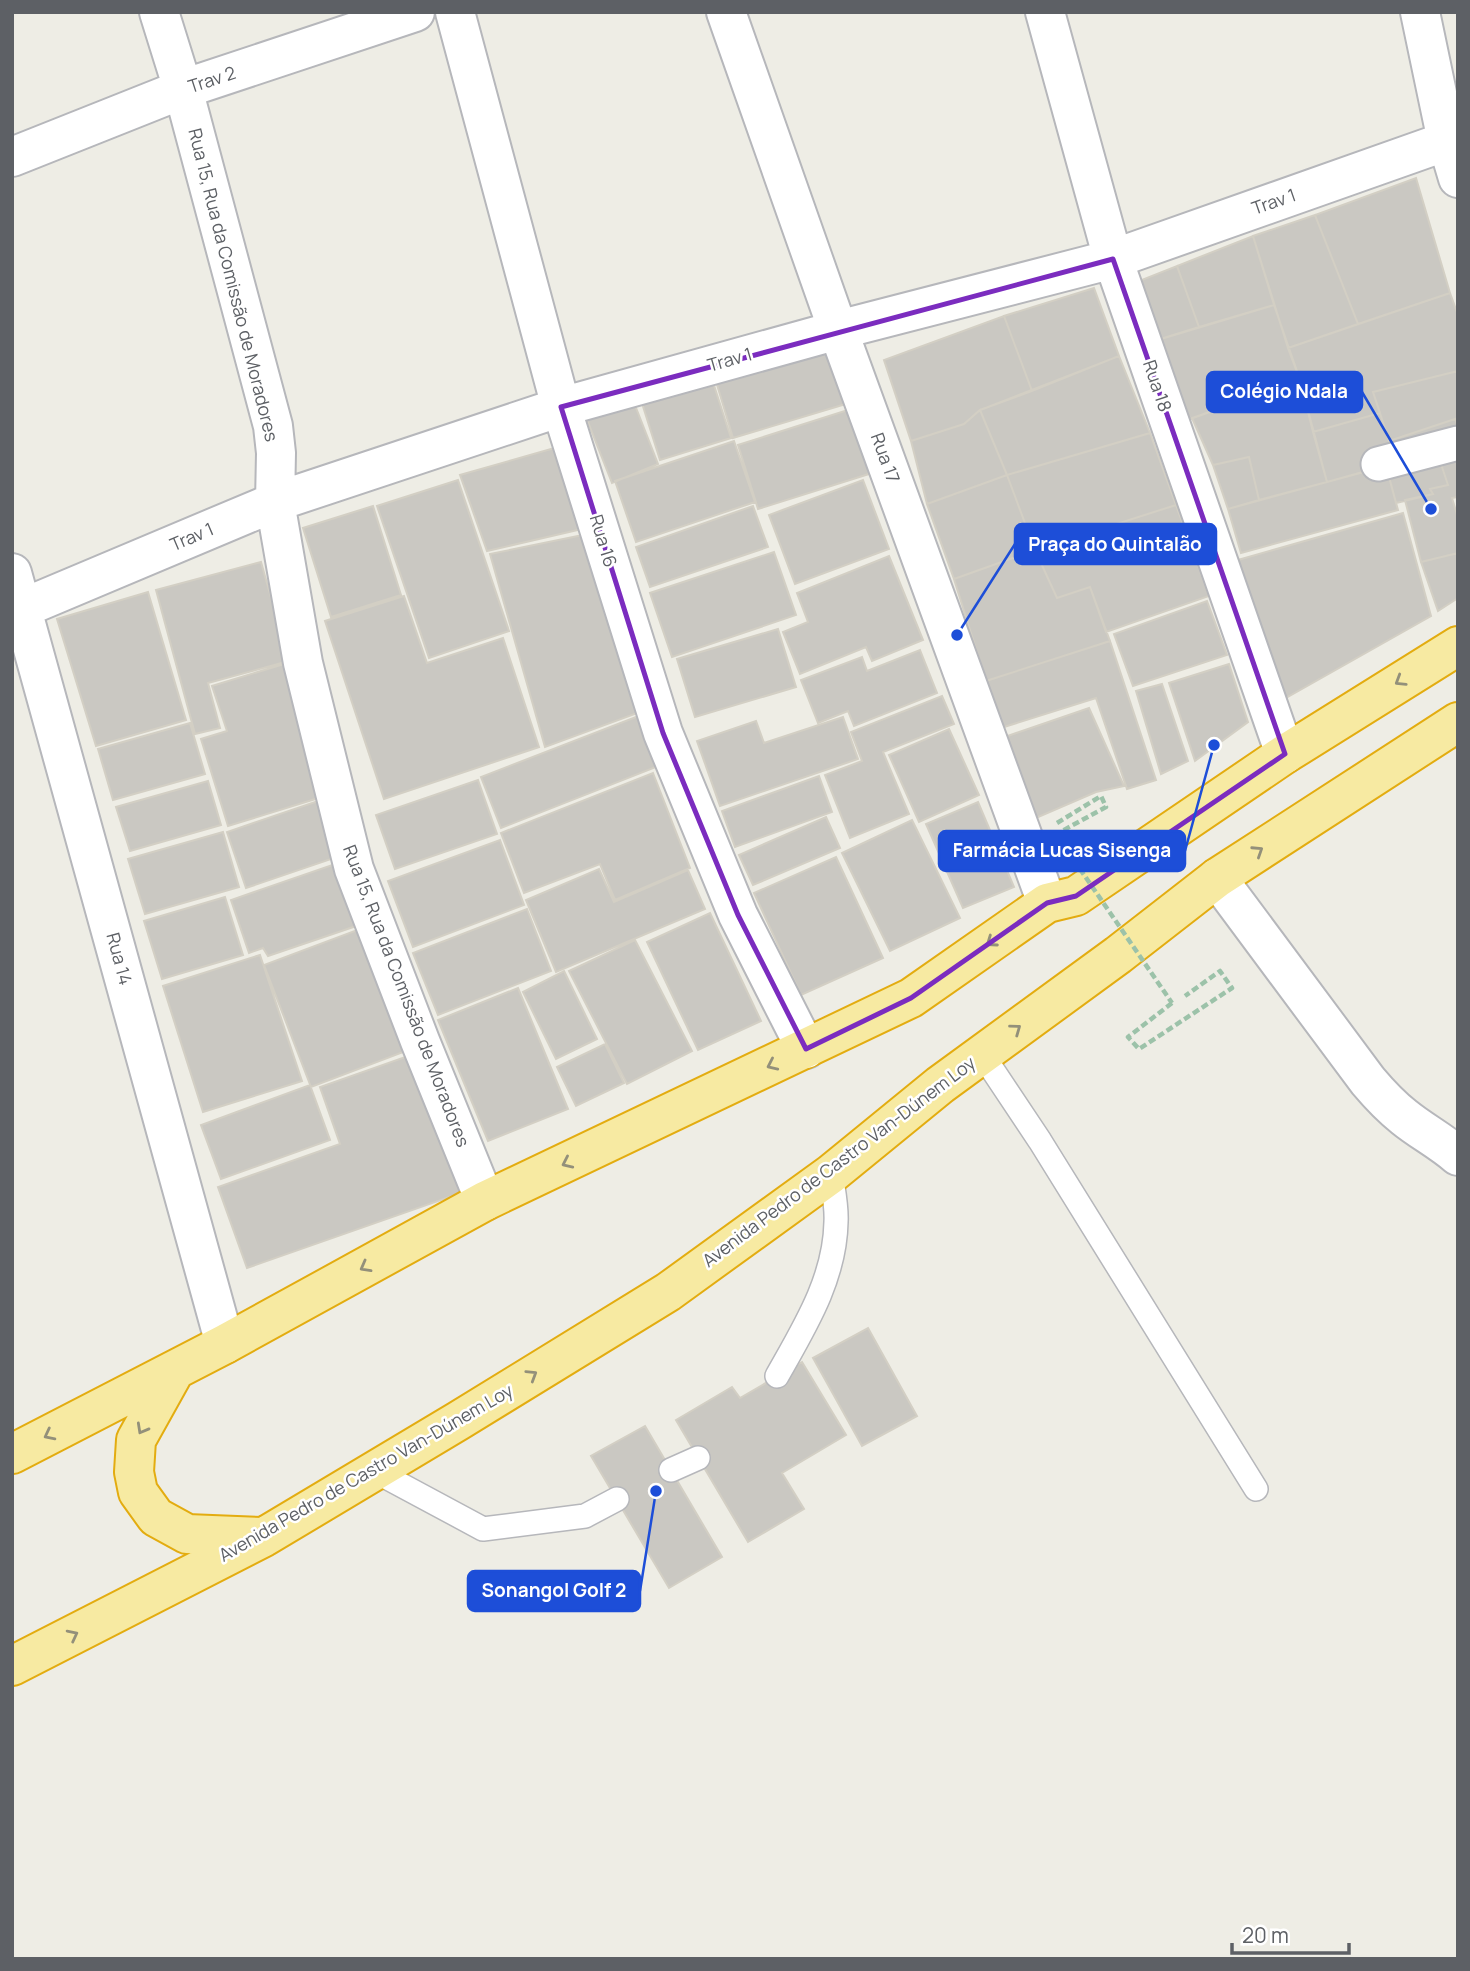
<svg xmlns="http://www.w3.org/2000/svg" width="1470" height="1971" font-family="Manrope,sans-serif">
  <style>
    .building { fill: #cac8c2; stroke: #d3cfc4; stroke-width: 2 }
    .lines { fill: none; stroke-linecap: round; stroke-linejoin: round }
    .service-casing { stroke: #b6b7bb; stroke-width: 26 }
    .pedestrian-casing { stroke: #b6b7bb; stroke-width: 37 }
    .minor-casing { stroke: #b6b7bb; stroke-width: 42 }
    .trunk-casing { stroke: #e3ac10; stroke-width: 42 }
    .path { stroke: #9cc2a9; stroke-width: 4.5; stroke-dasharray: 7 3.5; stroke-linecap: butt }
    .service { stroke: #fff; stroke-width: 23 }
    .pedestrian { stroke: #fff; stroke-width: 33 }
    .minor { stroke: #fff; stroke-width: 38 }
    .trunk { stroke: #f7eaa2; stroke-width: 38 }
    .path-bridge { stroke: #9cc2a9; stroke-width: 4.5; stroke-dasharray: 7 3.5; stroke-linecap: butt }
    .oneway { stroke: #93907a }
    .marked { fill: none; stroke: #7b2cbf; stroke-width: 5; stroke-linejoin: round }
    .labels { text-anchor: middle; stroke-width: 5; stroke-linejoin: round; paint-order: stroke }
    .street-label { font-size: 18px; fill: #5d6065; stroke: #fff }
    .leader { fill: none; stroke: #1d4ed8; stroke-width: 2.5 }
    .callout-dot { fill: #1d4ed8; stroke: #fff; stroke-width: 2.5 }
    .callout { fill: #1d4ed8; stroke: #1d4ed8; stroke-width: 2.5 }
    .callout-label { font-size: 19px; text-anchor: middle; font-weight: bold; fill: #fff }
  </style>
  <rect width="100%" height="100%" fill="#eeede5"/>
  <path class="building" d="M 1416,178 L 1450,293 L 1358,324 L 1315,215 Z
    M 1315,215 L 1358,324 L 1288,348 L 1253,236 Z
    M 1253,236 L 1274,305 L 1199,327 L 1177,266 Z
    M 1177,266 L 1199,327 L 1151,342 L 1139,281 Z
    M 1094,288 L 1119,356 L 1032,391 L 1004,316 Z
    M 1450,293 L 1458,315 L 1458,371 L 1373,392 L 1380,413 L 1313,432 L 1300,380 L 1288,348 Z
    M 1274,305 L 1300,380 L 1182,422 L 1151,342 Z
    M 1004,316 L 1032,391 L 980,410 L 964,424 L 911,441 L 884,360 Z
    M 831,343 L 849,403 L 733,438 L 715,378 Z
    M 1119,356 L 1150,433 L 1007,475 L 980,410 Z
    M 1458,371 L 1458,418 L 1389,441 L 1373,392 Z
    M 711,376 L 731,438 L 660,460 L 640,397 Z
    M 1300,380 L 1327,482 L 1259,500 L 1249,457 L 1213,465 L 1192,418 Z
    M 633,400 L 658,464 L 612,483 L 586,417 Z
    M 851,409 L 872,473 L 758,509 L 738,445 Z
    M 980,410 L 1007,475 L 927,504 L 911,441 L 964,424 Z
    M 1380,413 L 1389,441 L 1392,461 L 1395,463 L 1327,482 L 1313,432 Z
    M 1455,419 L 1458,426 L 1458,439 L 1392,458 L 1389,441 Z
    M 1150,433 L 1176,505 L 1035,550 L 1007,475 Z
    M 734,441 L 755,502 L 636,542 L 615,481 Z
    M 1458,446 L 1458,497 L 1452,498 L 1458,518 L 1458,553 L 1421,562 L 1405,500 L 1433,494 L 1430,489 L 1448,485 L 1437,452 Z
    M 558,447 L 582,529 L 487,551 L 460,475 Z
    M 1437,452 L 1448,485 L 1430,489 L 1433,494 L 1396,503 L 1386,466 Z
    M 1249,457 L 1259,500 L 1228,509 L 1213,465 Z
    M 1386,466 L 1398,510 L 1241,553 L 1228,509 Z
    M 1007,475 L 1035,550 L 954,579 L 927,504 Z
    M 458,480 L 509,631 L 429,658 L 377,506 Z
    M 863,480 L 889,549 L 795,584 L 769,515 Z
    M 1176,505 L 1209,596 L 1106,632 L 1090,587 L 1057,598 L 1035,550 Z
    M 373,506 L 401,595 L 331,617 L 303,528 Z
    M 753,506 L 768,547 L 650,587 L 636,547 Z
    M 1403,513 L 1431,616 L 1284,699 L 1238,560 Z
    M 588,534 L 643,711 L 545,747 L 490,554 Z
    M 1035,550 L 1057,598 L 1090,587 L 1110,641 L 986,681 L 954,579 Z
    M 774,552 L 796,615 L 672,657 L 650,593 Z
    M 1458,553 L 1458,598 L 1438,611 L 1421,562 Z
    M 889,556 L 923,640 L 872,661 L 866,647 L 800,674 L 783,632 L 808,622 L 797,593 Z
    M 261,562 L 289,661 L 208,683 L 220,728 L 195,734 L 156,590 Z
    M 148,592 L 186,720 L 96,746 L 57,619 Z
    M 404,596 L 427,663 L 503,638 L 539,747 L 384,799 L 325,621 Z
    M 1207,601 L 1227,655 L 1133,686 L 1114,634 Z
    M 778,629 L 796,687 L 695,717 L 677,659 Z
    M 1110,641 L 1156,780 L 1127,789 L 1096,698 L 1001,728 L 986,681 Z
    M 920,650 L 937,693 L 854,726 L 848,711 L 818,723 L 801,680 L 862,657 L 867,671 Z
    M 284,664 L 325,796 L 228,826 L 201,739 L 227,731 L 212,686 Z
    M 1229,664 L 1248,722 L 1195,761 L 1169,683 Z
    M 1162,684 L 1188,761 L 1161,774 L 1136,691 Z
    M 942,696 L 954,724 L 883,752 L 909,814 L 850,838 L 825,775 L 862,761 L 851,732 Z
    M 1089,708 L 1124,786 L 1096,792 L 1036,818 L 996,740 Z
    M 641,715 L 661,765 L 501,828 L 481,777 Z
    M 843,717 L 858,759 L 720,806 L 697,741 L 756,721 L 764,743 Z
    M 190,723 L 205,774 L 113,800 L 98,749 Z
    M 949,729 L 979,795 L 919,822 L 889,755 Z
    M 653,773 L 690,868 L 615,900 L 600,864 L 524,893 L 501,833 Z
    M 819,776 L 832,812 L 735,847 L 722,811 Z
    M 478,780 L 497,834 L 395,869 L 376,815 Z
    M 208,781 L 221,825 L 130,851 L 116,807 Z
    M 321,800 L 340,856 L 246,888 L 227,832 Z
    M 978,802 L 1014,887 L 963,908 L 926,824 Z
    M 826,817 L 840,848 L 753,885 L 739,855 Z
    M 912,820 L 960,918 L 890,951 L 842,853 Z
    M 223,832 L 239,887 L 145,914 L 128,859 Z
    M 500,840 L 524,905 L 413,947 L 388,881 Z
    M 836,857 L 883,958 L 801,995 L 754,893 Z
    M 344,861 L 365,923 L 268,956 L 263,948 L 249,953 L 231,900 Z
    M 599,869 L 614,902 L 688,870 L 705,909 L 556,972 L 526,900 Z
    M 225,897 L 243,955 L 162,979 L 144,921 Z
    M 527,909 L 551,971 L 438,1015 L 413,953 Z
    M 710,913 L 761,1021 L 698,1050 L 647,942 Z
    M 360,929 L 406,1051 L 311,1087 L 264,965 Z
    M 635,940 L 692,1051 L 627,1084 L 569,971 Z
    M 260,955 L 302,1081 L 203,1112 L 163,986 Z
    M 564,971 L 597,1039 L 556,1059 L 523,992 Z
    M 518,988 L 568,1109 L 488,1141 L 438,1020 Z
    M 605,1044 L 624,1083 L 576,1106 L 557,1067 Z
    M 411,1055 L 461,1193 L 247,1268 L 218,1187 L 340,1144 L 320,1087 Z
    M 310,1085 L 330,1140 L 221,1179 L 201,1125 Z
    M 868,1328 L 917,1416 L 862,1446 L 813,1358 Z
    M 802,1362 L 846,1435 L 782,1473 L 804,1509 L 748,1542 L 676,1420 L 732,1387 L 740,1398 Z
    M 645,1426 L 722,1557 L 669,1588 L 591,1456 Z"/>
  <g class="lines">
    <defs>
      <path id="service" d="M 982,1054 L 1040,1141 L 1256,1489
        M 777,1376 C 804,1328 835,1279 836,1222 C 837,1206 833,1189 831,1174
        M 671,1470 L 698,1458
        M 375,1471 L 483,1529 L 585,1516 L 617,1499"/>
      <path id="pedestrian" d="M 1378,464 L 1458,443"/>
      <path id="minor" d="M 159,12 L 183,89 L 273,426 L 276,453 L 275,502 L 303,663 L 354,869 L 420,1041 L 485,1201
        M 455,12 L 561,407 L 663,733 L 738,915 L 806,1049
        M 726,12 L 838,330 L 1047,903
        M 1045,12 L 1113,259 L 1285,754
        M 1420,12 L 1447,141 L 1458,178
        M 12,157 L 183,89 L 415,12
        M 12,573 L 225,1344
        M 23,608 L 275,502 L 561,407 L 838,330 L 1113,259 L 1447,141
        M 1217,878 L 1368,1081 C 1379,1094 1390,1106 1404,1117 C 1421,1131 1441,1141 1458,1156"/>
      <path id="trunk" d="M 175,1370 L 136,1440 L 134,1472 L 138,1492 L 156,1517 L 187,1534 L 262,1537
        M 12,1454 L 225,1344 L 485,1201 L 911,998 L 1047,903 L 1076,896 L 1285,754 L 1458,646
        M 12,1666 L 264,1537 L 458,1421 L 668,1292 L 831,1174 L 940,1085 L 1118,955 L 1217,878 L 1458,722"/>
    </defs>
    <use href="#service" class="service-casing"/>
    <use href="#pedestrian" class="pedestrian-casing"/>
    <use href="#minor" class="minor-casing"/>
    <use href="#trunk" class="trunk-casing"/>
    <path class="path" d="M 1057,823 L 1101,796 L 1106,807 L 1062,831
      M 1172,1003 L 1128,1037 L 1139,1049 L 1232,988 L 1220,971 L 1185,996"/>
    <use href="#service" class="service"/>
    <use href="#pedestrian" class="pedestrian"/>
    <use href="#minor" class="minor"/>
    <use href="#trunk" class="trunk"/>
    <path class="path-bridge" d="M 1056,834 L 1172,1003"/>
  </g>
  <defs><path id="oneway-chevron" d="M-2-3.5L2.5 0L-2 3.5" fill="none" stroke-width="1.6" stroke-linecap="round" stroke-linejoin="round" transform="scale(1.75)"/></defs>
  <g class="oneway">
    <use href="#oneway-chevron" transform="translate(1400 681) rotate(148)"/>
    <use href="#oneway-chevron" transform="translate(1258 851) rotate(-33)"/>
    <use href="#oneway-chevron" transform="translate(991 942) rotate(145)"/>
    <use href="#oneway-chevron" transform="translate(1016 1029) rotate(-36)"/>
    <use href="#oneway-chevron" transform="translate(772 1065) rotate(155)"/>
    <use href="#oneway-chevron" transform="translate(567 1163) rotate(155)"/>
    <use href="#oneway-chevron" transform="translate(365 1267) rotate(151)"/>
    <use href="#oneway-chevron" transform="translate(532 1375) rotate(-32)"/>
    <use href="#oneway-chevron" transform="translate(142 1429) rotate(119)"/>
    <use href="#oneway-chevron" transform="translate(49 1435) rotate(153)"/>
    <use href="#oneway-chevron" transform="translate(73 1635) rotate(-27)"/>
  </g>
  <path class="marked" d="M 1113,259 L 1285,754 L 1076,896 L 1047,903 L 911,998 L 806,1049 L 738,915 L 663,733 L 561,407 Z"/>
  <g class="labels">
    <g class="street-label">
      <text transform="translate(212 80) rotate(-18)" y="6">Trav 2</text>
      <text transform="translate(1274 202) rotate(-19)" y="6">Trav 1</text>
      <text transform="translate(233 285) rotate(76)" y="6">Rua 15, Rua da Comissão de Moradores</text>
      <text transform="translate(730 360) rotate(-16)" y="6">Trav 1</text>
      <text transform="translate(1157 386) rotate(71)" y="6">Rua 18</text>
      <text transform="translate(885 458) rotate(70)" y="6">Rua 17</text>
      <text transform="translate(192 537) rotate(-23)" y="6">Trav 1</text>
      <text transform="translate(603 541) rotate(73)" y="6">Rua 16</text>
      <text transform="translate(119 959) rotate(75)" y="6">Rua 14</text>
      <text transform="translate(406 996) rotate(69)" y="6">Rua 15, Rua da Comissão de Moradores</text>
      <text transform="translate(839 1162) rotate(-37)" y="6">Avenida Pedro de Castro Van-Dúnem Loy</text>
      <text transform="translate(366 1473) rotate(-30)" y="6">Avenida Pedro de Castro Van-Dúnem Loy</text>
    </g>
  </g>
  <path class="leader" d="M1431 509L1362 392M957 635L1015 544M1214 745L1185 851M656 1491L640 1591"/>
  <g class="callout-dot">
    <circle cx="1431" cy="509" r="7"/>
    <circle cx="957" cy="635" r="7"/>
    <circle cx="1214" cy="745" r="7"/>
    <circle cx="656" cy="1491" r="7"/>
  </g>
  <g class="callout">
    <rect x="1207" y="372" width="155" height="40" rx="7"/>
    <rect x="1015" y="524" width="201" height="40" rx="7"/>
    <rect x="939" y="831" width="246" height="40" rx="7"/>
    <rect x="468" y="1571" width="172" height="40" rx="7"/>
  </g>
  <g class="callout-label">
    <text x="1284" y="398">Colégio Ndala</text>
    <text x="1115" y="551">Praça do Quintalão</text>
    <text x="1062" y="857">Farmácia Lucas Sisenga</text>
    <text x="554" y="1597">Sonangol Golf 2</text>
  </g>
  <rect width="1470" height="1971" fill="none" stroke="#5d6065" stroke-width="28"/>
  <path d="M1232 1943v10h117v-10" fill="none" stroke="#5d6065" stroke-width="3.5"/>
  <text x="1242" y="1943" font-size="21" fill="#5d6065" stroke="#ffffff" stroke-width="5" paint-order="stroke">20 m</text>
</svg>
